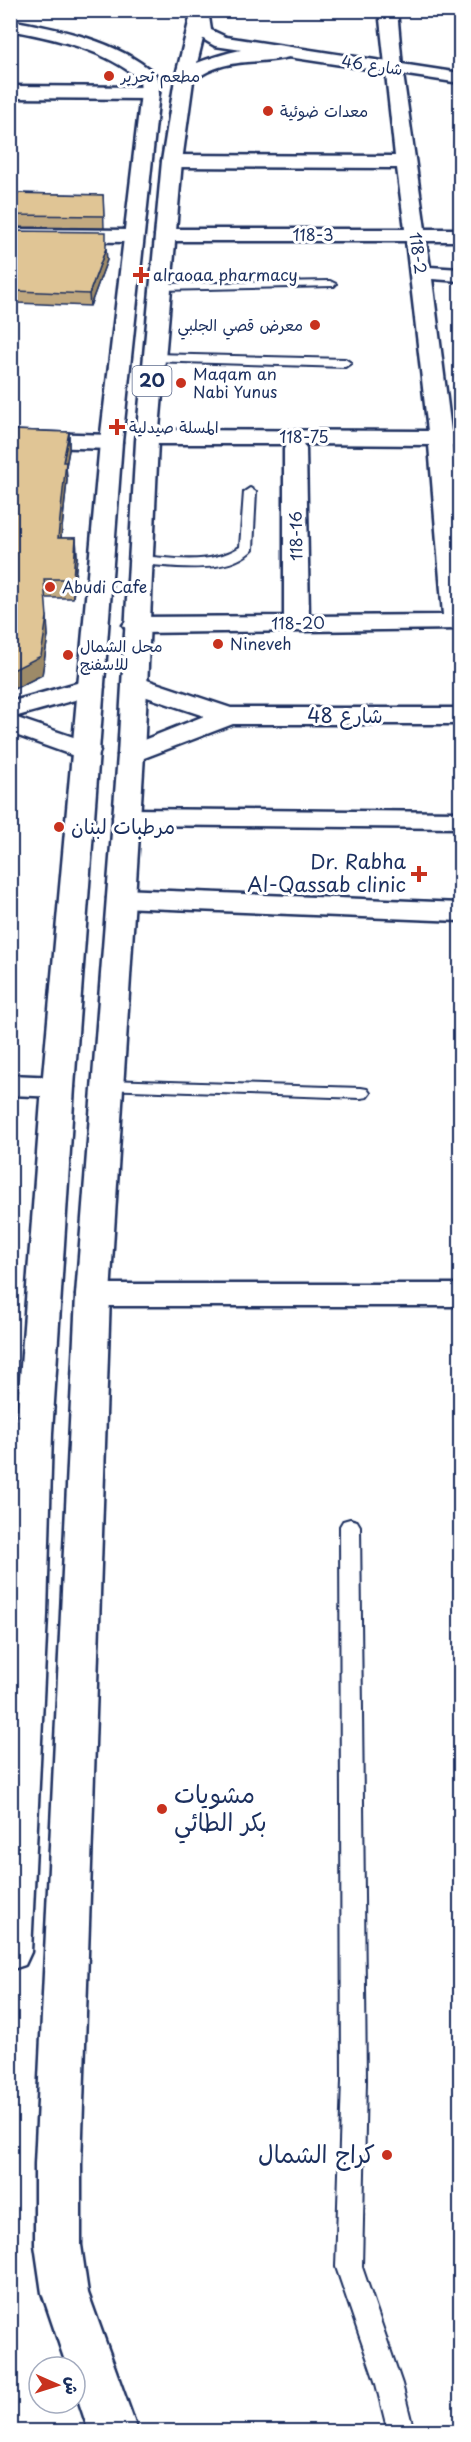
<svg xmlns="http://www.w3.org/2000/svg" width="471" height="2442" font-family="'Playpen Sans','Playpen Sans Arabic',sans-serif">
  <style>
    .lines { fill: none; stroke-linecap: round; stroke-linejoin: round }
    .service-casing { stroke: #1b2f5e; stroke-width: 4 }
    .minor-casing { stroke: #1b2f5e; stroke-width: 5 }
    .tertiary-casing { stroke: #1b2f5e; stroke-width: 5 }
    .secondary-casing { stroke: #1b2f5e; stroke-width: 5 }
    .primary-casing { stroke: #1b2f5e; stroke-width: 5 }
    .service { fill: #fff; fill-rule: evenodd }
    .minor { fill: #fff; fill-rule: evenodd }
    .tertiary { fill: #fff; fill-rule: evenodd }
    .secondary { fill: #fff; fill-rule: evenodd }
    .primary { fill: #fff; fill-rule: evenodd }
    .wall { fill: #c1a980; stroke: #1b2f5e; stroke-width: 1.5 }
    .shaded-wall { fill: #9d8a68; stroke: #1b2f5e; stroke-width: 1.5 }
    .building { fill: #e0c595; stroke: #1b2f5e; stroke-width: 1.5 }
    .poi-dot { fill: #c8321e; stroke: #fff; stroke-width: 2 }
    .labels { text-anchor: middle; stroke-width: 6; stroke-linejoin: round; paint-order: stroke }
    .far-street-label { font-size: 16px; fill: #1b2f5e; stroke: #fff }
    .far-poi-label { font-size: 16px; fill: #1b2f5e; stroke: #fff; text-anchor: start }
    .shield { fill: #fff; stroke: #5f6d8e; stroke-width: 1.5 }
    .shield-label { font-size: 18px; font-weight: bold; fill: #1b2f5e }
    .street-label { font-size: 20px; fill: #1b2f5e; stroke: #fff }
    .poi-label { font-size: 20px; fill: #1b2f5e; stroke: #fff; text-anchor: start }
    .near-poi-label { font-size: 24px; fill: #1b2f5e; stroke: #fff; text-anchor: start }
  </style>
  <rect width="100%" height="100%" fill="#fff"/>
  <filter id="ink" filterUnits="userSpaceOnUse"><feTurbulence type="fractalNoise" baseFrequency=".0167" numOctaves="2"/><feDisplacementMap in="SourceGraphic" scale="12" xChannelSelector="R" yChannelSelector="G"/><feConvolveMatrix kernelMatrix="1 2 1 2 8 2 1 2 1" color-interpolation-filters="sRGB"/></filter>
  <g filter="url(#ink)">
    <g class="lines">
      <defs>
        <path id="service" d="M 330,281 L 336,284 L 334,286 L 160,290 L 154,287 L 160,284 Z
          M 154,354 L 345,359 L 351,363 L 345,367 L 150,361 L 148,358 Z
          M 250,488 L 256,492 L 253,549 C 229,576 171,566 140,564 L 133,560 L 140,556 C 173,558 210,566 240,547 L 244,492 Z
          M 108,1080 L 361,1088 L 367,1089 L 370,1093 L 367,1097 L 361,1098 L 102,1089 L 99,1085 L 102,1081 Z
          M 350,1519 L 357,1521 L 360,1526 L 366,2080 L 362,2267 L 402,2384 L 414,2432 L 388,2432 L 376,2384 L 336,2267 L 342,2080 L 340,1526 L 343,1521 Z"/>
        <path id="minor" d="M 379,10 L 397,10 L 402,67 L 425,229 L 460,229 L 460,241 L 426,241 L 430,267 L 460,269 L 460,281 L 432,279 L 451,431 L 460,431 L 460,445 L 452,445 L 460,534 L 460,629 L 136,633 L 127,630 L 123,625 L 127,620 L 136,617 L 284,616 L 284,449 L 287,444 L 148,444 L 140,442 L 137,437 L 140,432 L 148,430 L 428,431 L 406,241 L 165,241 L 158,239 L 155,235 L 158,231 L 165,229 L 405,229 L 397,168 L 172,167 L 165,165 L 162,161 L 165,157 L 172,155 L 395,156 ZM 303,444 L 429,445 L 443,615 L 309,616 L 306,449 Z
          M 10,86 L 150,87 L 156,89 L 159,93 L 156,97 L 150,99 L 10,98 Z
          M 10,229 L 133,230 L 140,232 L 143,236 L 140,240 L 133,242 L 10,241 Z
          M 10,432 L 111,435 L 119,437 L 122,442 L 119,447 L 111,449 L 10,446 Z
          M 127,809 L 460,812 L 460,828 L 127,825 L 117,823 L 113,817 L 117,811 Z
          M 121,889 L 460,903 L 460,921 L 121,907 L 111,904 L 107,898 L 111,892 Z
          M 10,1075 L 58,1077 L 69,1080 L 74,1087 L 69,1094 L 58,1097 L 10,1095 Z
          M 93,1284 L 460,1284 L 460,1306 L 93,1306 L 81,1303 L 76,1295 L 81,1287 Z"/>
        <path id="tertiary" d="M 135,676 L 231,708 L 460,708 L 460,724 L 233,724 L 131,763 L 121,761 L 118,755 L 121,749 L 204,716 L 126,690 L 122,684 L 126,678 Z
          M 91,679 L 100,681 L 104,687 L 100,693 L 14,717 L 97,745 L 100,751 L 97,757 L 87,759 L 77,757 L 10,733 L 10,702 Z"/>
        <path id="secondary" d="M 194,10 L 208,10 L 211,30 L 226,37 L 460,73 L 460,83 L 215,46 C 200,38 186,29 194,10 Z
          M 10,20 C 59,29 118,41 155,74 C 160,80 161,91 156,97 L 144,97 L 141,93 L 140,80 C 107,50 53,38 10,30 Z"/>
        <path id="primary" d="M 192,10 L 210,10 L 197,63 C 224,53 261,42 289,49 L 292,53 L 289,57 C 255,65 225,56 193,81 L 182,161 L 158,441 L 144,755 L 110,1295 L 81,2164 L 81,2245 L 88,2293 L 138,2432 L 89,2432 L 75,2390 L 75,2367 L 67,2367 L 42,2293 L 35,2245 L 35,2164 L 76,1295 L 118,755 L 136,441 L 162,161 L 175,79 Z
          M 150,87 L 156,89 L 159,93 L 122,442 L 74,1087 L 52,1433 L 47,1615 L 31,1952 L 25,1965 L 10,1970 L 10,1576 L 16,1433 L 42,1087 L 100,442 L 141,93 L 144,89 Z"/>
      </defs>
      <use href="#service" class="service-casing"/>
      <use href="#minor" class="minor-casing"/>
      <use href="#tertiary" class="tertiary-casing"/>
      <use href="#secondary" class="secondary-casing"/>
      <use href="#primary" class="primary-casing"/>
      <use href="#service" class="service"/>
      <use href="#minor" class="minor"/>
      <use href="#tertiary" class="tertiary"/>
      <use href="#secondary" class="secondary"/>
      <use href="#primary" class="primary"/>
    </g>
    <path class="wall" d="M 10,193 L 103,195 L 104,228 L 10,227 Z
      M 10,231 L 107,260 L 90,306 L 17,303 Z
      M 10,430 L 69,432 L 69,450 L 66,466 L 67,480 L 61,538 L 76,538 L 77,557 L 73,598 L 45,598 L 48,636 L 42,675 L 14,689 L 10,689 Z"/>
    <path class="shaded-wall" d="M 106,248 L 107,260 L 90,306 L 89,294 Z
      M 17,291 L 17,303 L 10,314 L 10,301 Z
      M 69,432 L 69,450 L 66,466 L 67,480 L 59,557 L 58,538 L 63,462 Z
      M 76,538 L 77,557 L 73,598 L 73,579 Z
      M 47,617 L 48,636 L 42,675 L 14,689 L 13,670 Z"/>
    <path class="building" d="M 10,193 L 103,195 L 104,216 L 10,215 Z
      M 10,231 L 106,232 L 106,248 L 89,294 L 17,291 L 10,301 Z
      M 10,430 L 69,432 L 63,462 L 66,462 L 58,538 L 76,538 L 73,579 L 44,579 L 47,617 L 41,656 L 13,670 L 10,670 Z"/>
  </g>
  <g class="poi-dot">
    <circle cx="109" cy="76" r="6"/>
    <circle cx="268" cy="111" r="6"/>
    <path d="M138 266h6v6h6v6h-6v6h-6v-6h-6v-6h6z"/>
    <circle cx="315" cy="325" r="6"/>
    <circle cx="181" cy="383" r="6"/>
    <path d="M114 418h6v6h6v6h-6v6h-6v-6h-6v-6h6z"/>
    <circle cx="50" cy="587" r="6"/>
    <circle cx="218" cy="644" r="6"/>
    <circle cx="68" cy="655" r="6"/>
    <circle cx="59" cy="827" r="6"/>
    <path d="M416 865h6v6h6v6h-6v6h-6v-6h-6v-6h6z"/>
    <circle cx="162" cy="1809" r="6"/>
    <circle cx="387" cy="2155" r="6"/>
  </g>
  <g class="labels">
    <g class="far-street-label">
      <text transform="translate(372 65) rotate(8)" y="6">شارع 46</text>
      <text x="313" y="241">118-3</text>
      <text transform="translate(418 253) rotate(82)" y="6">118-2</text>
      <text x="304" y="443">118-75</text>
      <text transform="translate(296 536) rotate(-91)" y="6">118-16</text>
      <text transform="translate(298 623) rotate(-1)" y="6">118-20</text>
    </g>
    <g class="far-poi-label">
      <text x="121" y="82">مطعم تحرير</text>
      <text x="280" y="117">معدات ضوئية</text>
      <text x="153" y="281">alraoaa pharmacy</text>
      <text x="303" y="331" text-anchor="end">معرض قصي الجلبي</text>
      <text x="193" y="380">Maqam an<tspan x="193" dy="18">Nabi Yunus</tspan></text>
      <text x="129" y="433">المسلة صيدلية</text>
      <text x="62" y="593">Abudi Cafe</text>
      <text x="230" y="650">Nineveh</text>
      <text x="80" y="652">محل الشمال<tspan x="80" dy="18">للاسفنج</tspan></text>
    </g>
    <rect class="shield" x="132.5" y="366" width="39" height="30" rx="4.5"/>
    <g class="shield-label">
      <text x="152" y="387">20</text>
    </g>
    <g class="street-label">
      <text x="345" y="723">شارع 48</text>
    </g>
    <g class="poi-label">
      <text x="71" y="834">مرطبات لبنان</text>
      <text x="406" y="869" text-anchor="end">Dr. Rabha<tspan x="406" dy="23">Al-Qassab clinic</tspan></text>
    </g>
    <g class="near-poi-label">
      <text x="174" y="1803">مشويات<tspan x="174" dy="28">بكر الطائي</tspan></text>
      <text x="375" y="2163" text-anchor="end">كراج الشمال</text>
    </g>
  </g>
  <rect width="471" height="2442" fill="none" stroke="#fff" stroke-width="36"/>
  <rect x="18" y="18" width="435" height="2406" fill="none" stroke="#1b2f5e" stroke-width="2" filter="url(#ink)"/>
  <g transform="translate(57 2385) rotate(93)"><circle r="28" fill="#ffffff" stroke="#a4acbf" stroke-width="1.5"/>
  <path d="M0-4.5L10 22L0 15L-10 22Z" fill="#c8321e"/>
  <text y="-9" font-size="16" font-weight="bold" text-anchor="middle" fill="#1b2f5e">ش</text>
  </g>
</svg>
